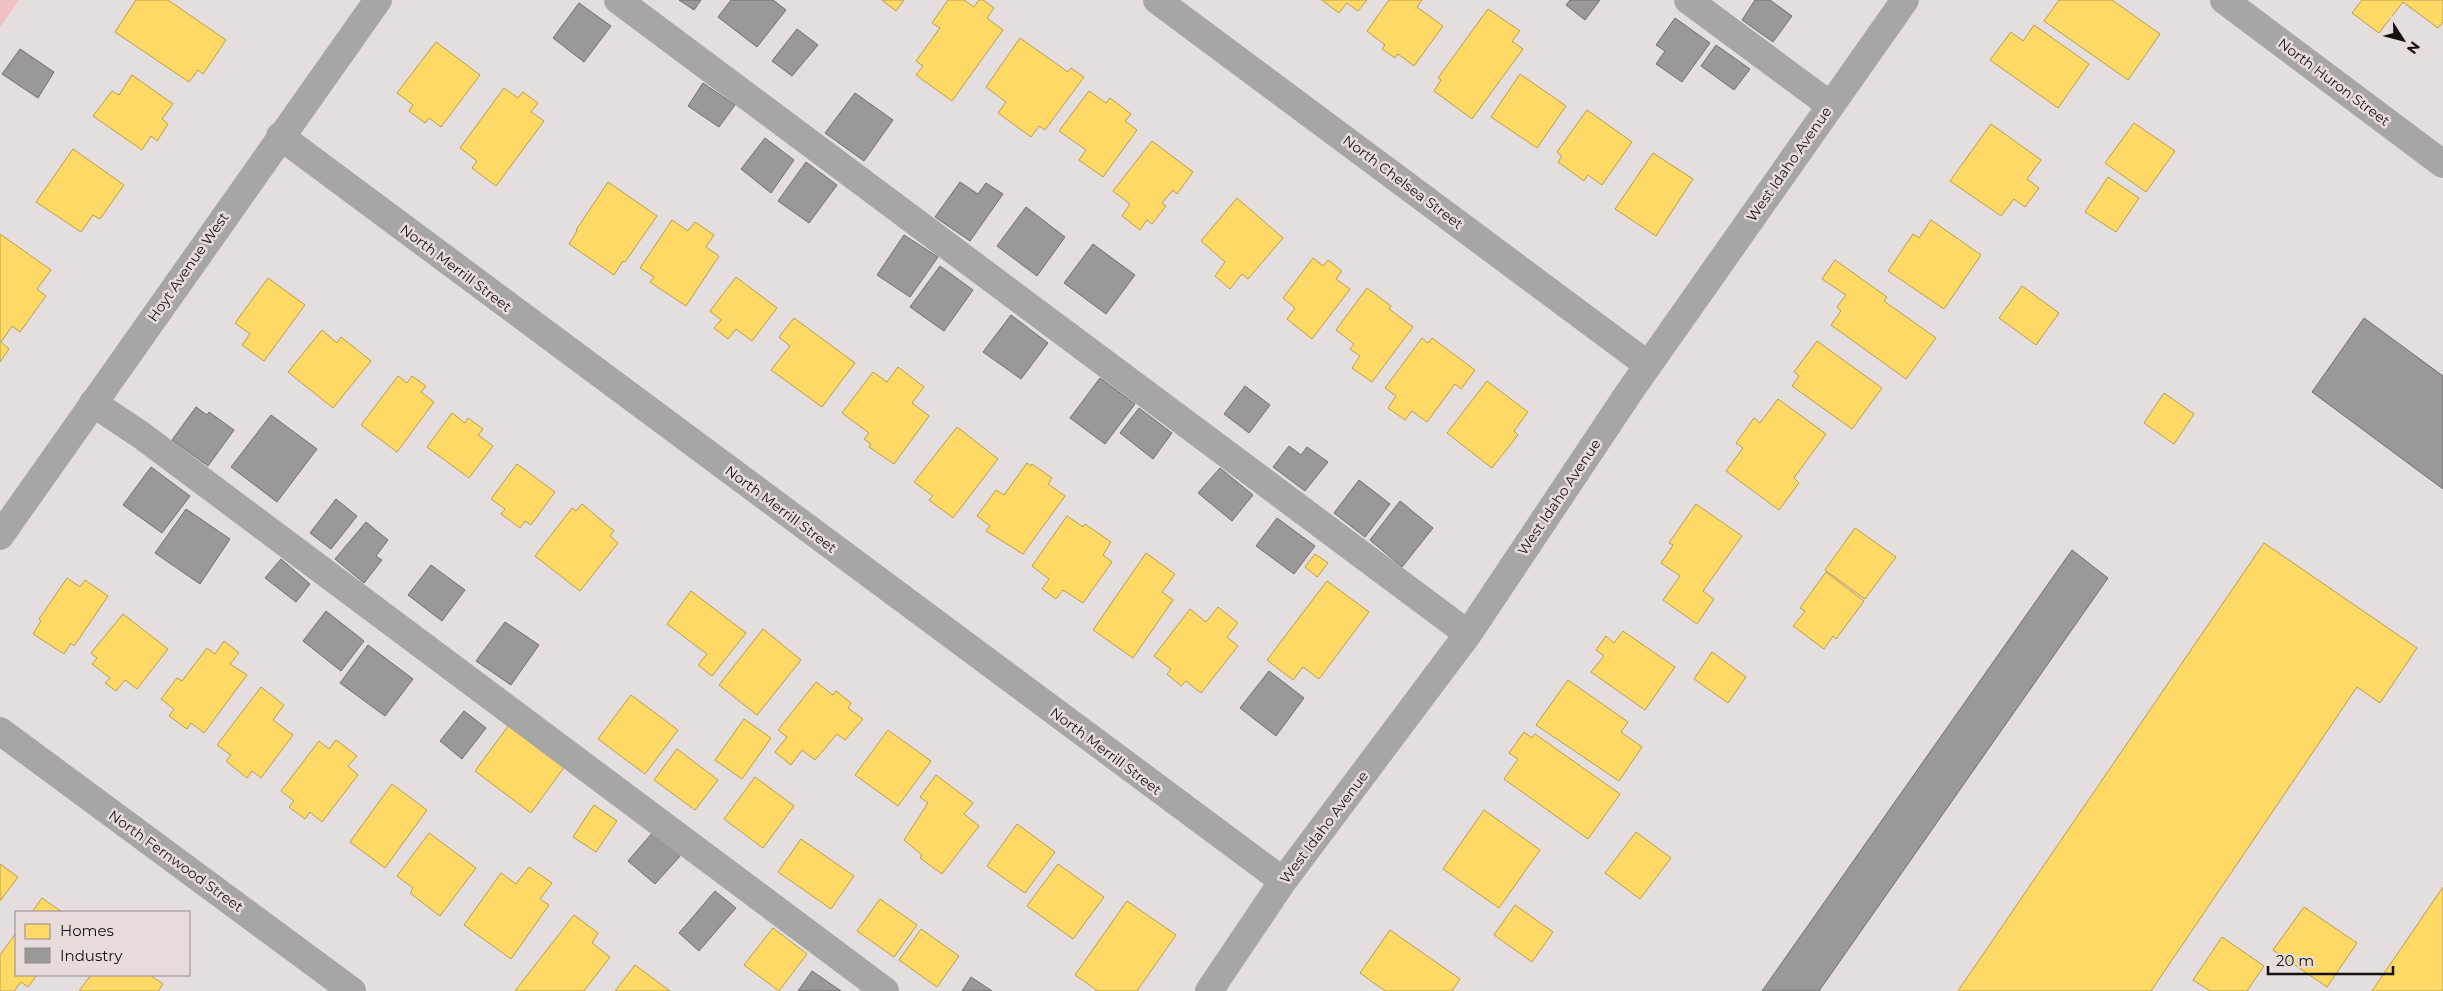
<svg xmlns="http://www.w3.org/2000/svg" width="2443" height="991" font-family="Montserrat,sans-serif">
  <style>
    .green { fill: #f0c0c4 }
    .homes { fill: #ffd966; stroke: #b89d4c }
    .industry { fill: #999; stroke: #717070 }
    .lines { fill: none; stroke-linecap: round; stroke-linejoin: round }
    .minor { stroke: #a6a6a7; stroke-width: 28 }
    .labels { text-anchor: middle; stroke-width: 5; stroke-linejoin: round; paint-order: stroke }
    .street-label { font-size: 14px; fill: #141111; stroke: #e7dbdc }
  </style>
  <rect width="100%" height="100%" fill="#e4dede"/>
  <path class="green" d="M 0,0 L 19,0 L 0,27 Z"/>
  <path class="homes" d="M 136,0 L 168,0 L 226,40 L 203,74 L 198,70 L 189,82 L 115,32 Z
    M 882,0 L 904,0 L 896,11 Z
    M 948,0 L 964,0 L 974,7 L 979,0 L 983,0 L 994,8 L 987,18 L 1003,30 L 952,101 L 916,75 L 923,66 L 916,61 L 940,28 L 932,23 Z
    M 1322,0 L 1367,0 L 1358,11 L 1347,3 L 1339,13 Z
    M 1389,0 L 1422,0 L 1417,7 L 1443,26 L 1414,66 L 1398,54 L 1395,58 L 1382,49 L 1385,45 L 1367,31 Z
    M 2059,0 L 2112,0 L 2160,34 L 2128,80 L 2044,21 Z
    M 2362,0 L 2443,0 L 2443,22 L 2438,28 L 2403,2 L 2379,33 L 2352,13 Z
    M 1488,9 L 1520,31 L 1512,41 L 1523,49 L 1472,119 L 1434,91 L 1441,80 L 1438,78 Z
    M 2034,25 L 2089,64 L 2058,108 L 1990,60 L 2011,32 L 2023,41 Z
    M 1020,38 L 1068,72 L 1071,68 L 1084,77 L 1045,130 L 1039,126 L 1031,137 L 998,113 L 1006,102 L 986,87 Z
    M 436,42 L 480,75 L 441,127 L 429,118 L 425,123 L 409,111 L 413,105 L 397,93 Z
    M 1520,74 L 1566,106 L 1537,148 L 1491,117 Z
    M 132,75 L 173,104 L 162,119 L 168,124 L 157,141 L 151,136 L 142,150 L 93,116 L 112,91 L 119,95 Z
    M 504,88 L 518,98 L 523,92 L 538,103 L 531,112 L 544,121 L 496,186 L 472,168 L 477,161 L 460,148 Z
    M 1089,91 L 1106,103 L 1110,98 L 1131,114 L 1125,121 L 1137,130 L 1103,177 L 1079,160 L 1086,150 L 1059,131 Z
    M 1587,110 L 1632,142 L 1602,185 L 1588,175 L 1584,181 L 1558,162 L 1562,156 L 1557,152 Z
    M 2134,123 L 2175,151 L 2146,192 L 2105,163 Z
    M 1991,124 L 2041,160 L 2027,179 L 2039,188 L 2025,207 L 2014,199 L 2001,216 L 1950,181 Z
    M 1152,141 L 1193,172 L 1177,194 L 1173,190 L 1162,203 L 1166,206 L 1152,224 L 1147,220 L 1140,230 L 1122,216 L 1130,204 L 1113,191 Z
    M 73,149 L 124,185 L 100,219 L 93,215 L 81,232 L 36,202 Z
    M 1653,153 L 1693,179 L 1656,236 L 1615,209 Z
    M 2108,177 L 2139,198 L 2116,232 L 2085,212 Z
    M 608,182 L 657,216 L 625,262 L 623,261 L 614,275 L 569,244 L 577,231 L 576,230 Z
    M 1237,198 L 1283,238 L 1248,279 L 1242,274 L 1230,289 L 1215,276 L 1225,262 L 1201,241 Z
    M 672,220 L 688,231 L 695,222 L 714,235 L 706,247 L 719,256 L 686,306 L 650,282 L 654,277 L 640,268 Z
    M 1931,220 L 1981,255 L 1944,309 L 1888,271 L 1913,234 L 1919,238 Z
    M 0,234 L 51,270 L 37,289 L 46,296 L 20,332 L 12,326 L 1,342 L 9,349 L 0,362 Z
    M 1313,258 L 1323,266 L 1328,260 L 1342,271 L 1336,279 L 1350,289 L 1312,339 L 1287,319 L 1295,308 L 1283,298 Z
    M 1835,260 L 1887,297 L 1884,301 L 1936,338 L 1906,379 L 1831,325 L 1841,311 L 1837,307 L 1846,295 L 1822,279 Z
    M 736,277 L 777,308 L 752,341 L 736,329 L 728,339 L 714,328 L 721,320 L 710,311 Z
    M 268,278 L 305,305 L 264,361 L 242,345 L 250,334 L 235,323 Z
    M 2022,286 L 2059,313 L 2036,345 L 1999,318 Z
    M 1367,288 L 1391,306 L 1389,309 L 1413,327 L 1372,382 L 1352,368 L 1360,356 L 1350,349 L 1354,344 L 1336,330 Z
    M 794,318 L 855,363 L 822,407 L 771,370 L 790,346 L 779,337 Z
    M 322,330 L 337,343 L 341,337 L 371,361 L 333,408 L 288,372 Z
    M 1422,338 L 1428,343 L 1432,338 L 1475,370 L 1461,389 L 1455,384 L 1427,422 L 1412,411 L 1405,420 L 1388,408 L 1396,396 L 1385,388 Z
    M 1817,341 L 1882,388 L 1852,429 L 1792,386 L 1799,376 L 1794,372 Z
    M 898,367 L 924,387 L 912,403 L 929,416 L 894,464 L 869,447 L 871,444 L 864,439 L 869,433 L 842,413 L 873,372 L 887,382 Z
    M 398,376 L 407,383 L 412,376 L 426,386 L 421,392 L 434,402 L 397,452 L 361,425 Z
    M 1487,381 L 1528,412 L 1514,431 L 1518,435 L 1492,468 L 1447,433 Z
    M 2164,393 L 2194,414 L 2174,444 L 2144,423 Z
    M 1778,399 L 1826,434 L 1794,478 L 1799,483 L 1779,510 L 1726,471 L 1743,448 L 1736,443 L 1754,418 L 1760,423 Z
    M 452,413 L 465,423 L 468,418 L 483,429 L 478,435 L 493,446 L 469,478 L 427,447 Z
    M 957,427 L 998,459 L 953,518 L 929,500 L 933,496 L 914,482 Z
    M 1027,463 L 1031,466 L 1032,464 L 1052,478 L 1048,484 L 1065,496 L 1023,554 L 986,531 L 990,526 L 977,516 L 996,490 L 1004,495 Z
    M 517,464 L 555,492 L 531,525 L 525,521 L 520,528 L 501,514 L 505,509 L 491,499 Z
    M 582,504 L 614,531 L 610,536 L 618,543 L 580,591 L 535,556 L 572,508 L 576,511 Z
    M 1696,504 L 1742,536 L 1703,591 L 1714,599 L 1697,624 L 1663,600 L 1680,576 L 1661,563 L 1673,545 L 1669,543 Z
    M 1067,516 L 1083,527 L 1085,524 L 1111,542 L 1103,555 L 1112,562 L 1083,603 L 1063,590 L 1056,599 L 1042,589 L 1049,579 L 1032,566 Z
    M 1855,528 L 1896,557 L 1865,599 L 1825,570 Z
    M 2264,543 L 2417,648 L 2380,703 L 2357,687 L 2151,991 L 1958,991 Z
    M 1146,553 L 1175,574 L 1162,592 L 1173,600 L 1133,658 L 1093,630 Z
    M 1315,554 L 1328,563 L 1317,577 L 1305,567 Z
    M 1826,572 L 1864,601 L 1836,639 L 1833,636 L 1824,649 L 1793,626 L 1805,611 L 1800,608 Z
    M 67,578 L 80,587 L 85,580 L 108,596 L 74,646 L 71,643 L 64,654 L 33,634 L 41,621 L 39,619 Z
    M 1327,581 L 1369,612 L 1319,679 L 1303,667 L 1293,680 L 1267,660 Z
    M 691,591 L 746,633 L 712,676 L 698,665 L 707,654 L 667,624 Z
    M 1218,607 L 1238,623 L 1227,637 L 1238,646 L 1201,693 L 1186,681 L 1181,686 L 1167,674 L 1171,669 L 1154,656 L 1190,609 L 1206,622 Z
    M 123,614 L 168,649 L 137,689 L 125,680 L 116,691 L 105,683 L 110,678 L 92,664 L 97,658 L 91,653 Z
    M 763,629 L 801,660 L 757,715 L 719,685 Z
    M 1623,631 L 1675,667 L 1645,710 L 1591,672 L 1604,656 L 1596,650 L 1606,636 L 1614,643 Z
    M 224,641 L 239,653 L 230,664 L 247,675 L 204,733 L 191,723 L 187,729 L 169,716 L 174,709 L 161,699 L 177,678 L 182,681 L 207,648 L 215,654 Z
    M 1712,652 L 1746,677 L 1728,703 L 1694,679 Z
    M 1568,680 L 1628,722 L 1621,732 L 1642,747 L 1619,781 L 1536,725 Z
    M 816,682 L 833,695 L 836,691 L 851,703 L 848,708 L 863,719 L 845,740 L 837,734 L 815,760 L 802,750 L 791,765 L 775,752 L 787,737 L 778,730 Z
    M 261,687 L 284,705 L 273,720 L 293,735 L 261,778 L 252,771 L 247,778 L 226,761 L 231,755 L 217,745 Z
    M 631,695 L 678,730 L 645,774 L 598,739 Z
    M 744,719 L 771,738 L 742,779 L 715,760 Z
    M 509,725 L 565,766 L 531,813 L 475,771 Z
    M 888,730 L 931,761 L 898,806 L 855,775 Z
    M 1524,732 L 1532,738 L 1535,734 L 1620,794 L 1588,839 L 1504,779 L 1518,759 L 1509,753 Z
    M 336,740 L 357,756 L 348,766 L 358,775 L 322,822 L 310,812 L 305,819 L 289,807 L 294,801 L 281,791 L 319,741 L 329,749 Z
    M 677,749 L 718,780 L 695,810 L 654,780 Z
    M 936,775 L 973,803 L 964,814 L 979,826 L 942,874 L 920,858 L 922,855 L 904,840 L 928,803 L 920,797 Z
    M 755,777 L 794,806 L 763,848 L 724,819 Z
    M 392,784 L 427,810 L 385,868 L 350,842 Z
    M 594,805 L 617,821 L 596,852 L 573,837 Z
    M 1484,810 L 1540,850 L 1499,908 L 1443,869 Z
    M 1017,824 L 1055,852 L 1025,893 L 987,866 Z
    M 1636,832 L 1671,858 L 1640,899 L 1605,873 Z
    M 429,833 L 476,868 L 440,916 L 410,893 L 413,888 L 397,876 Z
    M 801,839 L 854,876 L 831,909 L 778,872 Z
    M 0,864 L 18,877 L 0,901 Z
    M 1058,864 L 1104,897 L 1073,939 L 1027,906 Z
    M 529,867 L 552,883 L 540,899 L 549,905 L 511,959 L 464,925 L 501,873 L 516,884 Z
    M 2443,887 L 2443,991 L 2372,991 L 2389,966 Z
    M 42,898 L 62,912 L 32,912 Z
    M 880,899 L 917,925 L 894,957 L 857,931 Z
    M 1127,901 L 1176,935 L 1137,991 L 1098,991 L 1075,975 Z
    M 1515,905 L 1553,932 L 1532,962 L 1494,935 Z
    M 2304,907 L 2357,943 L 2327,987 L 2273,950 Z
    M 574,915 L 598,933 L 592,943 L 610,957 L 584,991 L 515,991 Z
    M 773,928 L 807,954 L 779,991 L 744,965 Z
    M 921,929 L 959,956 L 937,987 L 899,960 Z
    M 1390,930 L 1460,979 L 1452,991 L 1385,991 L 1360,973 Z
    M 16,933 L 16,975 L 37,975 L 28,987 L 21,982 L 14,991 L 0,991 L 0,955 Z
    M 2222,937 L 2264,966 L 2247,991 L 2210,991 L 2193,980 Z
    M 635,965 L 670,991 L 615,991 Z
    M 91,975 L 150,975 L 163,984 L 158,991 L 79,991 Z"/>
  <path class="industry" d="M 679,0 L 701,0 L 694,10 Z
    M 731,0 L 773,0 L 786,10 L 757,47 L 718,17 Z
    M 1570,0 L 1600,0 L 1585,20 L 1566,5 Z
    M 1755,0 L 1770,0 L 1792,16 L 1773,42 L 1742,20 Z
    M 579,3 L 611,26 L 584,62 L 553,38 Z
    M 1675,18 L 1710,43 L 1682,82 L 1656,64 L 1665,51 L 1656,45 Z
    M 797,29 L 818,45 L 792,76 L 772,61 Z
    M 1716,45 L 1750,69 L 1734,90 L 1701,66 Z
    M 20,49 L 54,72 L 38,98 L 2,74 Z
    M 703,83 L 735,105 L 719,127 L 688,106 Z
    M 855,93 L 893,120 L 864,161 L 825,133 Z
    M 765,138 L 794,160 L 771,193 L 741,169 Z
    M 806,162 L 837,185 L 809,223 L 778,201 Z
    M 960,182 L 978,194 L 986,183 L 1003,194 L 970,241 L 935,217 Z
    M 1026,207 L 1065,237 L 1037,276 L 997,246 Z
    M 904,235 L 938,257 L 910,297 L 877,275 Z
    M 1093,244 L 1135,275 L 1106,314 L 1064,283 Z
    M 940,266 L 973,290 L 944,331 L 910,307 Z
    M 1011,315 L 1048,343 L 1021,379 L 983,352 Z
    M 2364,318 L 2443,376 L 2443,489 L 2312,392 Z
    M 1100,378 L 1135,404 L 1105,444 L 1070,418 Z
    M 1245,386 L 1270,405 L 1249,433 L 1224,414 Z
    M 196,407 L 207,415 L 209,412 L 234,430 L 208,466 L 172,440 Z
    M 1139,408 L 1172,433 L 1153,459 L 1120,433 Z
    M 271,415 L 317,449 L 277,502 L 231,467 Z
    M 1289,446 L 1301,455 L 1307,447 L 1328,462 L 1305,491 L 1273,467 Z
    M 151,467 L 190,496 L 162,533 L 123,505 Z
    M 1220,468 L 1253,495 L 1232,521 L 1198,493 Z
    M 1359,480 L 1390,504 L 1365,537 L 1334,513 Z
    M 336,499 L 357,516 L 331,549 L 310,533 Z
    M 1400,501 L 1433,528 L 1402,567 L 1370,540 Z
    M 186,509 L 230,539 L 200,584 L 155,553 Z
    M 1277,518 L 1315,546 L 1294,574 L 1256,546 Z
    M 366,522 L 388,540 L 376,556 L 382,560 L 364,583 L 335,559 Z
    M 2072,550 L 2108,578 L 1819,991 L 1762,991 Z
    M 281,559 L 310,584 L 296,602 L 265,578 Z
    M 431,565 L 465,590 L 442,621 L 408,595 Z
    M 326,611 L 364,641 L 341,671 L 303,641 Z
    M 505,622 L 539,645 L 511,685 L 476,661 Z
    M 368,645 L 413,679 L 385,716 L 340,683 Z
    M 1269,671 L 1304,698 L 1276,736 L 1240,708 Z
    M 464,711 L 486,728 L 462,759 L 440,741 Z
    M 653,832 L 681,855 L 655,884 L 628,861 Z
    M 715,891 L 736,908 L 699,951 L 679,933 Z
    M 812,971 L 841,991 L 798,991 Z
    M 971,977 L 992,991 L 962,991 Z"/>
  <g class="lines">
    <path class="minor" d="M 618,0 L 1468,634
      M 1157,0 L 1648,365
      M 1688,0 L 1830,105
      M 2224,0 L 2443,164
      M 280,136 L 1283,881
      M 93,403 L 141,435 L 885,991
      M 0,536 L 378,0
      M 0,731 L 352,991
      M 1209,991 L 1283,881 L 1468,634 L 1630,391 L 1905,0"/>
  </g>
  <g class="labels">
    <g class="street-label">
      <text transform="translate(2334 82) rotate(37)" y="5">North Huron Street</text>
      <text transform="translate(1789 164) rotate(-55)" y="5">West Idaho Avenue</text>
      <text transform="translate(1403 182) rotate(37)" y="5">North Chelsea Street</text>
      <text transform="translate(188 267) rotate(-55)" y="5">Hoyt Avenue West</text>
      <text transform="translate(456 268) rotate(37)" y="5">North Merrill Street</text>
      <text transform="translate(1559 497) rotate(-56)" y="5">West Idaho Avenue</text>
      <text transform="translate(781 509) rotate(37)" y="5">North Merrill Street</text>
      <text transform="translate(1106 751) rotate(37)" y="5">North Merrill Street</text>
      <text transform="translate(1324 827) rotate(-53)" y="5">West Idaho Avenue</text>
      <text transform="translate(176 861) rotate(36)" y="5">North Fernwood Street</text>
    </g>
  </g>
  <rect x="15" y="911" width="175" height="65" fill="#e7dbdc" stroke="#938a8b"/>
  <rect x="25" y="924" width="25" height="15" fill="#ffd966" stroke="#938a8b"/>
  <text x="60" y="936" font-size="15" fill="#141111">Homes</text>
  <rect x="25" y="948" width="25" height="15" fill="#999999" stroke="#938a8b"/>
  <text x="60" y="961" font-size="15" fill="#141111">Industry</text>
  <g transform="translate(2403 40) rotate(126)" stroke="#e7dbdc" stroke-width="4" paint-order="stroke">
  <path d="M0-4L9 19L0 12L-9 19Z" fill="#141111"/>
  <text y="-8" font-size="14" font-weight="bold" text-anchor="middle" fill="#141111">N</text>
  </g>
  <path d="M2268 966v8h125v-8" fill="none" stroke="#141111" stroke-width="2.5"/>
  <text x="2276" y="966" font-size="15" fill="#141111" stroke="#e7dbdc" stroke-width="4" paint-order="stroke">20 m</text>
</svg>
